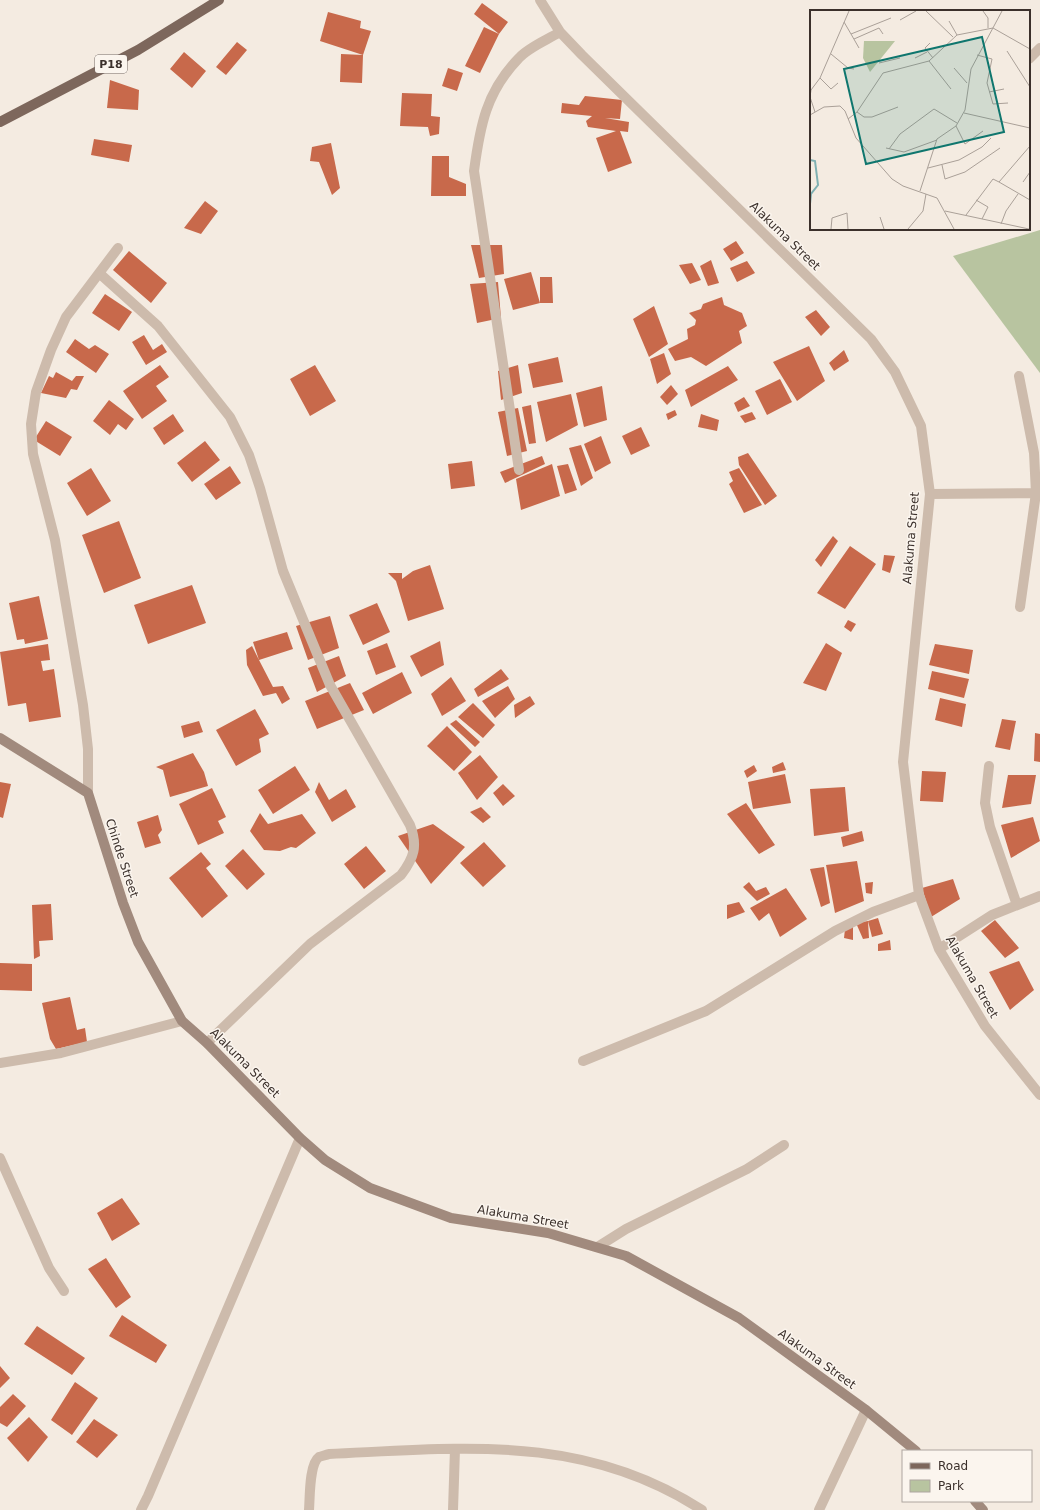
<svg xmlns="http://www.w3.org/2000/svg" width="1040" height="1510" font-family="'DejaVu Sans',sans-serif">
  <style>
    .green { fill: #b8c4a0 }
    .building { fill: #c8694b }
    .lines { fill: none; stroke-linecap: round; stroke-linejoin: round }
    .street { stroke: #cdbbac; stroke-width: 10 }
    .secondary { stroke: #a18a7d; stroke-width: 10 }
    .primary { stroke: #7d675c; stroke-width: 10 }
    .labels { text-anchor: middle; stroke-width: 3; stroke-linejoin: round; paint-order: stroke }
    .shield { fill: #fbf5ee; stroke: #756b66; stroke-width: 1 }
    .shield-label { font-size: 11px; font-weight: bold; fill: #3b302b }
    .street-label { font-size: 12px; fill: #3b302b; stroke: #fbf5ee }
    .inset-river { fill: none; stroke: #7fb0b2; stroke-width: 2 }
    .inset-road { fill: none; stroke: #aaa098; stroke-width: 1 }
    .view { fill: #0f766e; fill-opacity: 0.15; stroke: #0f766e; stroke-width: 2 }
    .inset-edge { fill: none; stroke: #3b302b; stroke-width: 2 }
  </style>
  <rect width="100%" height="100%" fill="#f4ebe1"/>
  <path class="green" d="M 1040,230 L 1040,373 L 953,256 Z"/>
  <path class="building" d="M 482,3 L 508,22 L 499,34 L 480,73 L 465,66 L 484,27 L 499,34 L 474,14 Z
    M 328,12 L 361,21 L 360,28 L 371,31 L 363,55 L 320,41 Z
    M 237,42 L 247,50 L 226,75 L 216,67 Z
    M 184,52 L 206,71 L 192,88 L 170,69 Z
    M 341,54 L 363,55 L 362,83 L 340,82 Z
    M 448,68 L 463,73 L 457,91 L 442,86 Z
    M 110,80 L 139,90 L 138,110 L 107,108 Z
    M 402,93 L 432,94 L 431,116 L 440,117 L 439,134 L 430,136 L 428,127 L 400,126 Z
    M 585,96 L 622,100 L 620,119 L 605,118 L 629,122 L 628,132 L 620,131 L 632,163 L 608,172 L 596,138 L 616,131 L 588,127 L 586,121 L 592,116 L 561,113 L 562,103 L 579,105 Z
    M 94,139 L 132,145 L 129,162 L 91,155 Z
    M 331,143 L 340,188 L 332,195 L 319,162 L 310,161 L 312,147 Z
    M 432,156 L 449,156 L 449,177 L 466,184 L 466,196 L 431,196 Z
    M 205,201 L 218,211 L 201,234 L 184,228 Z
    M 736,241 L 744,253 L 731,261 L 723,249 Z
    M 471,245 L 502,245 L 504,274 L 479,278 Z
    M 129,251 L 167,283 L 151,303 L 113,270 Z
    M 711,260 L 719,283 L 708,286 L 700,266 Z
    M 747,261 L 755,273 L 737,282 L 730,268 Z
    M 692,263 L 701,280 L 690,284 L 679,265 Z
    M 531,272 L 540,303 L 513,310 L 504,279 Z
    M 540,277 L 552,277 L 553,303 L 540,303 Z
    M 498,282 L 501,318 L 477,323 L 470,284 Z
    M 105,294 L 132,312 L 119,331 L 92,313 Z
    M 722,297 L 724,305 L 742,313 L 747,326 L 739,331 L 742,343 L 706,366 L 691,357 L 675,361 L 668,349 L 688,339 L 687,329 L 695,325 L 696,320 L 689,313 L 701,309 L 703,304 Z
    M 654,306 L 668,344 L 649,357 L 633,319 Z
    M 816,310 L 830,327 L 821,336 L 805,317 Z
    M 144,335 L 153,350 L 162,344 L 167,352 L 146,365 L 132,342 Z
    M 75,339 L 89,349 L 95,345 L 109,354 L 96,373 L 66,352 Z
    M 809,346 L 825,381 L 797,401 L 773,362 Z
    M 844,350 L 849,361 L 834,371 L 829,363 Z
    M 664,353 L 671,374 L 657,384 L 650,359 Z
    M 558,357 L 563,382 L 533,388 L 528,364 Z
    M 160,365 L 169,377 L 156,386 L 167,401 L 142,419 L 123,391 Z
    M 315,365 L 336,401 L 310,416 L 290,379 Z
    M 518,365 L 522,393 L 501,400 L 498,371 Z
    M 728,366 L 738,380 L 691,407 L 685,390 Z
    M 56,372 L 72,381 L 76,376 L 84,376 L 77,390 L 71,389 L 66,398 L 41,393 L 49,376 L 53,378 Z
    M 780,379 L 792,402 L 767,415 L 755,391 Z
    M 671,385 L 678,394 L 667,405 L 660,397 Z
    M 602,386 L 607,420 L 584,427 L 576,393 Z
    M 571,394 L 578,425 L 546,442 L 537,402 Z
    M 744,397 L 750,406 L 738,412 L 734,403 Z
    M 109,400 L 134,419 L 126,430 L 118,424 L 110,435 L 93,421 Z
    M 531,405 L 536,443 L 529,444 L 522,407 Z
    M 518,408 L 527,451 L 507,456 L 498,412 Z
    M 675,410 L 677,415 L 668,420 L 666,414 Z
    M 752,412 L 756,419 L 745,423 L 740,416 Z
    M 173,414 L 184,431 L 164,445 L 153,428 Z
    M 701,414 L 719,420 L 717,431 L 698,427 Z
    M 46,421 L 72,437 L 60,456 L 34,440 Z
    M 641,427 L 650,446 L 631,455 L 622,436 Z
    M 601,436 L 611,463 L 595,472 L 584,444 Z
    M 205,441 L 220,460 L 192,482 L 177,463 Z
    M 581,445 L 593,478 L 581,486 L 569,448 Z
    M 748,453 L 777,496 L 765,505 L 739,465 L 738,457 Z
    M 542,456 L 545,464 L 505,483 L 500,472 Z
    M 472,461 L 475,486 L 451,489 L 448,464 Z
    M 552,464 L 560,496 L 521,510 L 516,479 Z
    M 568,464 L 577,490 L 565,494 L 557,466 Z
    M 230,466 L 241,483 L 216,500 L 204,484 Z
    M 91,468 L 111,501 L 87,516 L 67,483 Z
    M 739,468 L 762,505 L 744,513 L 729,484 L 733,481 L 729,472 Z
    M 119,521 L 141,578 L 104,593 L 82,535 Z
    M 833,536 L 838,541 L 821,567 L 815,560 Z
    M 850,546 L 876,564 L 845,609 L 817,593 Z
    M 884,555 L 895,556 L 890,573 L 882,570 Z
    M 430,565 L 444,609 L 408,621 L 396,581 L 388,573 L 402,573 L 402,579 L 413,571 Z
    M 192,585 L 206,623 L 148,644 L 134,605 Z
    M 39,596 L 48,639 L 25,644 L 24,639 L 17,640 L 9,603 Z
    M 377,603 L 390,632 L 363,645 L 349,615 Z
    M 330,616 L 339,648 L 308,660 L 296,626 Z
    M 848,620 L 856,624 L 851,632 L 844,627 Z
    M 287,632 L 293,649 L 259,660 L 273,687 L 283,686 L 290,699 L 282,704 L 276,693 L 263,696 L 247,665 L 246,650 L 252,646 L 259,660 L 253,642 Z
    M 440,641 L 444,665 L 421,677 L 410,656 Z
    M 387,643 L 396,667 L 376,675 L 367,651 Z
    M 826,643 L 842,653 L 826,691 L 803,683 Z
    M 48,644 L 50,660 L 41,661 L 43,671 L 54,669 L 61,717 L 29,722 L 26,703 L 8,706 L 0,652 Z
    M 935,644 L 973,650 L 969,674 L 929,665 Z
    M 339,656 L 346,676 L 317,692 L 308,668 Z
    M 501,669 L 509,679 L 478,697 L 474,689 Z
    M 932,671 L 969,679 L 964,698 L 928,689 Z
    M 402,672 L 412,693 L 373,714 L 362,693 Z
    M 451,677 L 466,701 L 442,716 L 431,694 Z
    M 350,683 L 364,710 L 317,729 L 305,701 Z
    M 508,686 L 515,699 L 495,718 L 482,701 Z
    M 530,696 L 535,704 L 515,718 L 514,705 Z
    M 940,698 L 966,704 L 962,727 L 935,720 Z
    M 473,703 L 495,725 L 483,738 L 458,717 Z
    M 255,709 L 269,734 L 259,739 L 261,752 L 236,766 L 216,730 Z
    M 1002,719 L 1016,721 L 1010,750 L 995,747 Z
    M 456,720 L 480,742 L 475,747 L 450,724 Z
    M 199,721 L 203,732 L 184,738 L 181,726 Z
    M 447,726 L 472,752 L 454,771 L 427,746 Z
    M 1035,733 L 1040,734 L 1040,762 L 1034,761 Z
    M 193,753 L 204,772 L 208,786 L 170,797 L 163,770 L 156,767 Z
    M 480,755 L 498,777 L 477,800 L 458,773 Z
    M 783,762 L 786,770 L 773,773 L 772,767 Z
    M 754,765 L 757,771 L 747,778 L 744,771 Z
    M 295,766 L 310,790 L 273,814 L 258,790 Z
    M 922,771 L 946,772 L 943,802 L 920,801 Z
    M 785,774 L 791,803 L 753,809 L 748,782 Z
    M 1008,775 L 1036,775 L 1031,804 L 1002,808 Z
    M 0,782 L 11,784 L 3,818 L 0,817 Z
    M 319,782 L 329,800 L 346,789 L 356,807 L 332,822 L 315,792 Z
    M 503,784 L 515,796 L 503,806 L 493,793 Z
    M 845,787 L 849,831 L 814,836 L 810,789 Z
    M 212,788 L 226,817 L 218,821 L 224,833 L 198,845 L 179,804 Z
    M 746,803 L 775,845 L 759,854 L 727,814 Z
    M 481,807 L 491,817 L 483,823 L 470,812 Z
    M 260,813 L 268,824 L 302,814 L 316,833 L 296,848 L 291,847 L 280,851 L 264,850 L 250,831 Z
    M 158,815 L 162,830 L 158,835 L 161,843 L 145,848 L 137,822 Z
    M 1033,817 L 1040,841 L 1011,858 L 1001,825 Z
    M 433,824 L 465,847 L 431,884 L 398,836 Z
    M 862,831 L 864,841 L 843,847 L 841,837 Z
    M 484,842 L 506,866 L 483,887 L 460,863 Z
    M 366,846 L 386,871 L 364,889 L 344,864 Z
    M 243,849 L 265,874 L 247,890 L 225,866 Z
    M 201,852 L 211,864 L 206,868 L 228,896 L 202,918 L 169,878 Z
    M 857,861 L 864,901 L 835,913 L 826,865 Z
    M 824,867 L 830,903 L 821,907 L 810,869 Z
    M 953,879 L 960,899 L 931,917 L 922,888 Z
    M 749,882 L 756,891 L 766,887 L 770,894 L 757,901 L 743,887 Z
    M 873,882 L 872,894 L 866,893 L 865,883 Z
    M 786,888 L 807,919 L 780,937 L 769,913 L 759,921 L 750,908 Z
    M 739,902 L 745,912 L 727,919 L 727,905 Z
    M 51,904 L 53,940 L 39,941 L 40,956 L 34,959 L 32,905 Z
    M 878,918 L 883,934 L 872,937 L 868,921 Z
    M 995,920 L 1019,948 L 1005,958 L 981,931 Z
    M 868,921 L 869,938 L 863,939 L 856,923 Z
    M 853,926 L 853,940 L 844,938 L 845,929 Z
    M 890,940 L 891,950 L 878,951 L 878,944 Z
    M 1019,961 L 1034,990 L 1010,1010 L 989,972 Z
    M 0,963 L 32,964 L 32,991 L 0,990 Z
    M 70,997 L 77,1030 L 85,1028 L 87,1042 L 56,1049 L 50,1039 L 42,1003 Z
    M 122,1198 L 140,1224 L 112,1241 L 97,1213 Z
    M 106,1258 L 131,1297 L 116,1308 L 88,1269 Z
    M 122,1315 L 167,1345 L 156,1363 L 109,1336 Z
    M 37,1326 L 85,1358 L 72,1375 L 24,1344 Z
    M 0,1366 L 10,1378 L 0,1388 Z
    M 75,1382 L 98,1398 L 72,1435 L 51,1420 Z
    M 13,1394 L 26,1406 L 7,1427 L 0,1423 L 0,1407 Z
    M 29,1417 L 48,1437 L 28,1462 L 7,1438 Z
    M 94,1419 L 118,1435 L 97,1458 L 76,1442 Z"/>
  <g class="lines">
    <path class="street" d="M 540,0 L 560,32 L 582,55 L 871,339 L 895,372 L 921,426 L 930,494 L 903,762 L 919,895 L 939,949 L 985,1026 L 1040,1095
      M 1029,59 L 1040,48
      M 99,273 L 158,326 L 230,417 L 249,455 L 260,488 L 283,571 L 330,685 L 410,825 C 418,846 414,858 401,875 L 310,944 L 207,1043
      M 1019,376 L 1034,453 L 1036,493 L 1020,607
      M 519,470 L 474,171 C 480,126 486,92 519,58 C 529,47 547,40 560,32
      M 930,494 L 1036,493
      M 989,766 L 985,803 L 990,827 L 1017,905
      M 88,793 L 88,749 L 83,705 L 55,540 L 33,454 L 31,424 L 36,392 L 51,350 L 66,317 L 118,248
      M 939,949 L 992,915 L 1040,896
      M 583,1061 L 706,1011 L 835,931 L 873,912 L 919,895
      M 0,1063 L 61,1053 L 182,1021
      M 0,1158 L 49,1268 L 64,1291
      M 599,1246 L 626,1229 L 747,1169 L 784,1145
      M 141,1510 L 148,1496 L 300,1138
      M 309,1510 C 310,1498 309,1464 319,1457 C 322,1456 326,1455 329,1454 C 463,1448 583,1433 702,1510
      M 453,1510 L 455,1449
      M 819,1510 L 866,1410"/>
    <path class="secondary" d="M 0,738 L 88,793 L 123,903 L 138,942 L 182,1021 L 207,1043 L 300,1138 L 325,1160 L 370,1188 L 451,1218 L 548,1233 L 626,1256 L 739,1318 L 866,1410 L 916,1451
      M 975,1501 L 983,1510"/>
    <path class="primary" d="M 0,122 L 138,50 L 219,0"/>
  </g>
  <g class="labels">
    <rect class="shield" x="95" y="55" width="32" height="18" rx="3"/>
    <g class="shield-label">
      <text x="111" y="68">P18</text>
    </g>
    <g class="street-label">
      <text transform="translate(785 236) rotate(44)" y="4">Alakuma Street</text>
      <text transform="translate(911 538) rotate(-85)" y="4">Alakuma Street</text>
      <text transform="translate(122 858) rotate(72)" y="4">Chinde Street</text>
      <text transform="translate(972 977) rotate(60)" y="4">Alakuma Street</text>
      <text transform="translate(245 1063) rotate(45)" y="4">Alakuma Street</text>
      <text transform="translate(523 1217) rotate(10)" y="4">Alakuma Street</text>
      <text transform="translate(817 1359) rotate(36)" y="4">Alakuma Street</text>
    </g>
  </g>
  <g transform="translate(810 10)">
    <rect width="220" height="220" fill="#f4ebe1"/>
    <path d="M 54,31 L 85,31 L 60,62 L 53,48 Z" fill="#b8c4a0"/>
    <path class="inset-river" d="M 0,150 L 5,151 L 8,175 L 1,184 L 0,194"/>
    <path class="inset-road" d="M 116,1 L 143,27M 173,1 L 178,8 L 178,18M 90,10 L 106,1M 139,11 L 147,25M 34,12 L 41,24 L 81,8M 41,24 L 49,38M 44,29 L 69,18 L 73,24M 120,33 L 115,38 L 123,48M 197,41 L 220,77M 21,44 L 38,58 L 44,59M 167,45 L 182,49 L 177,73 L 183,94 L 198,93M 105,48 L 117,42M 119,51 L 141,79M 69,53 L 90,48M 144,58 L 157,73M 10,68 L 21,79 L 28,73M 179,82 L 194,79M 5,102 L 0,87 L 1,80 L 10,68 L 39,1M 47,102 L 54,107 L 62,107 L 88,97M 154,103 L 220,118M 0,105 L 14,97 L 30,96 L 35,101 L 46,128 L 82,169 L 93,176 L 127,188 L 144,219M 38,109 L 47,102 L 73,63 L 119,51 L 147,25 L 183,18 L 220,39M 146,116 L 155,134 L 173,121M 76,138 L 94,142 L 127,130M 79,139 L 90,124 L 124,99 L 147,113M 132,155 L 135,169 L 155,162 L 190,138M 118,158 L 149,150 L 172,137 L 181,128M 189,172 L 220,190M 213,172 L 220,162M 110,181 L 127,129 L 146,116 L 155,100 L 161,59 L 192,1M 166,190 L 178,197 L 172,209M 135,201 L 219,219M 156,205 L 183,169 L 189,172 L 220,136M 70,207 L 74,219M 191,214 L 196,201 L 208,184M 21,219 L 22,208 L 37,203 L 38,219M 98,219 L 113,201 L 116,184"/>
    <path class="view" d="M 172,27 L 194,122 L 56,154 L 34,59 Z"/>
    <rect width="220" height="220" class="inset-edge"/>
  </g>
  <rect x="902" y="1450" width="130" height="52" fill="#fbf5ee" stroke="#aea6a0"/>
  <rect x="910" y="1463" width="20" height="6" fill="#7d675c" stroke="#aea6a0"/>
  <text x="938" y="1470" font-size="12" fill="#3b302b">Road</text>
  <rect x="910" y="1480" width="20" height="12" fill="#b8c4a0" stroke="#aea6a0"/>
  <text x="938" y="1490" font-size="12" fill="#3b302b">Park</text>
</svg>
